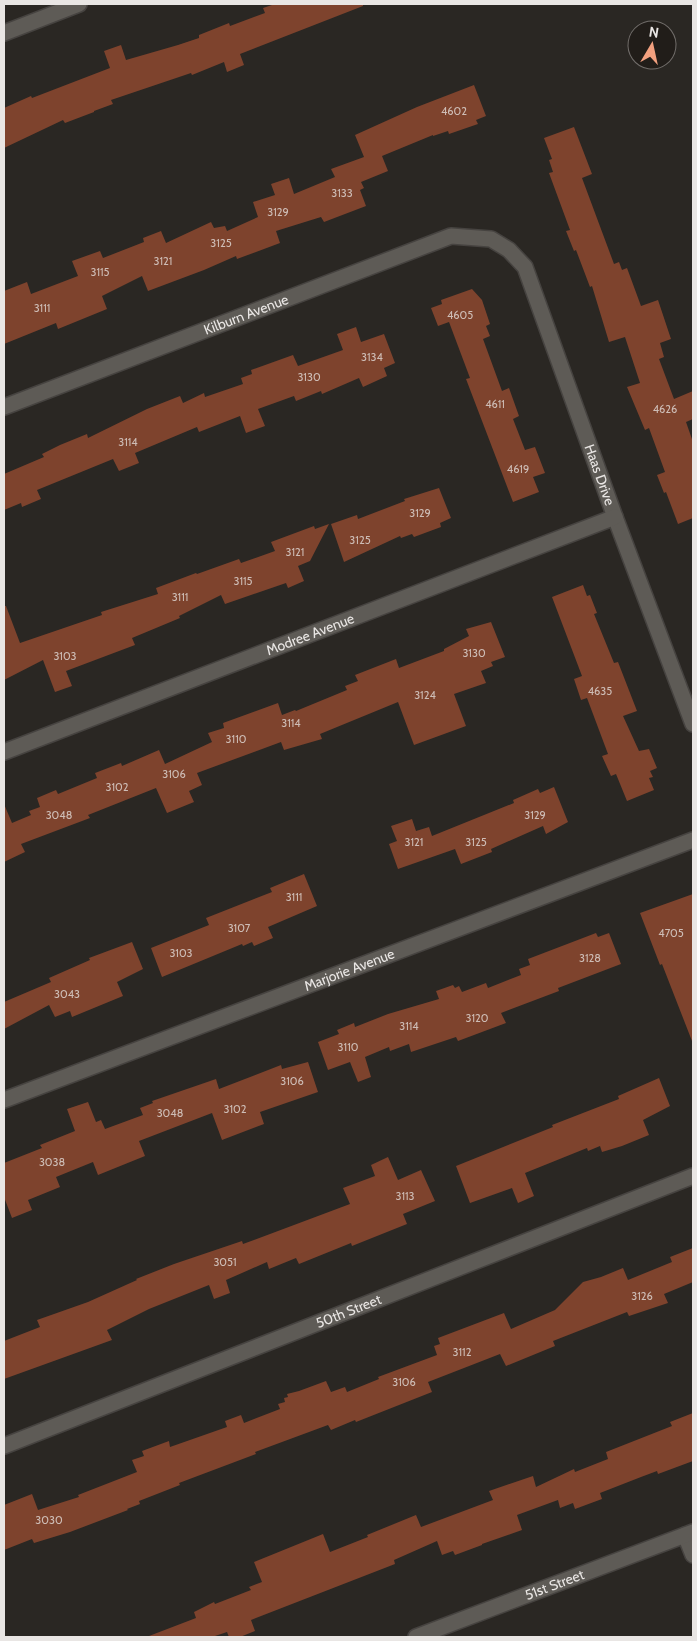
<svg xmlns="http://www.w3.org/2000/svg" width="697" height="1641" font-family="Cabin,sans-serif">
  <style>
    .building { fill: #7e432d }
    .lines { fill: none; stroke-linecap: round; stroke-linejoin: round }
    .street-casing { stroke: #464340; stroke-width: 18 }
    .street { stroke: #5e5b56; stroke-width: 15 }
    .labels { text-anchor: middle; stroke-width: 4; stroke-linejoin: round; paint-order: stroke }
    .number-label { font-size: 11px; fill: #cebdb6 }
    .street-label { font-size: 14px; fill: #e9e6e4; stroke: #211d19 }
  </style>
  <rect width="100%" height="100%" fill="#2a2723"/>
  <path class="building" d="M 275,4 L 363,4 L 363,6 L 240,54 L 244,65 L 227,72 L 224,62 L 192,75 L 191,73 L 111,100 L 113,104 L 94,111 L 94,112 L 65,123 L 63,120 L 4,148 L 4,108 L 31,96 L 32,98 L 110,68 L 104,51 L 121,45 L 126,60 L 178,45 L 199,38 L 199,35 L 229,23 L 230,26 L 265,13 L 263,8 Z
    M 474,85 L 486,116 L 476,120 L 478,124 L 449,134 L 448,131 L 433,136 L 433,135 L 382,156 L 388,171 L 361,182 L 364,188 L 360,190 L 366,206 L 324,222 L 321,217 L 276,231 L 280,243 L 237,259 L 236,256 L 204,270 L 148,291 L 142,276 L 102,296 L 107,309 L 58,329 L 56,323 L 4,344 L 4,291 L 27,282 L 31,294 L 78,276 L 72,261 L 100,251 L 103,258 L 144,242 L 143,238 L 161,231 L 166,243 L 211,222 L 214,228 L 225,226 L 227,231 L 258,217 L 253,202 L 275,195 L 271,184 L 289,178 L 294,194 L 335,177 L 331,169 L 364,157 L 355,135 L 417,107 Z
    M 574,127 L 592,174 L 582,178 L 614,264 L 619,262 L 622,270 L 627,268 L 641,306 L 658,300 L 671,339 L 660,343 L 664,357 L 659,359 L 674,399 L 693,391 L 693,419 L 686,422 L 693,442 L 693,518 L 678,524 L 666,492 L 664,493 L 657,475 L 665,472 L 649,428 L 645,430 L 627,387 L 640,383 L 625,337 L 609,342 L 592,286 L 590,287 L 576,250 L 574,251 L 566,231 L 570,230 L 549,173 L 553,172 L 549,160 L 552,159 L 544,138 Z
    M 472,289 L 482,300 L 490,324 L 486,326 L 490,336 L 483,339 L 502,391 L 509,388 L 519,416 L 513,419 L 525,450 L 535,447 L 545,473 L 533,477 L 539,492 L 513,502 L 466,379 L 470,378 L 449,322 L 438,326 L 431,308 L 442,304 L 441,300 Z
    M 356,327 L 361,342 L 384,334 L 395,363 L 384,368 L 387,376 L 363,387 L 359,378 L 322,394 L 321,391 L 296,401 L 294,396 L 258,409 L 265,426 L 246,433 L 240,416 L 199,432 L 197,427 L 135,453 L 139,463 L 119,471 L 113,459 L 37,490 L 41,499 L 22,507 L 21,503 L 4,510 L 4,474 L 44,457 L 42,454 L 60,445 L 87,434 L 88,438 L 147,409 L 180,396 L 183,403 L 204,393 L 205,397 L 243,384 L 241,378 L 252,374 L 251,370 L 293,355 L 298,366 L 343,350 L 337,334 Z
    M 439,488 L 451,518 L 440,523 L 441,527 L 414,537 L 412,534 L 401,538 L 400,536 L 344,562 L 331,524 L 357,515 L 358,519 L 405,501 L 404,499 Z
    M 329,524 L 310,561 L 298,566 L 304,581 L 288,588 L 286,583 L 225,604 L 221,595 L 179,616 L 180,618 L 132,638 L 135,645 L 66,671 L 72,686 L 55,692 L 43,660 L 4,680 L 4,606 L 6,606 L 20,643 L 102,615 L 101,612 L 158,594 L 156,588 L 196,573 L 197,574 L 239,559 L 241,563 L 275,551 L 271,542 L 314,526 L 315,529 Z
    M 583,585 L 587,596 L 590,595 L 597,613 L 594,614 L 614,663 L 618,662 L 637,711 L 623,716 L 639,751 L 649,749 L 657,768 L 650,771 L 653,777 L 649,778 L 654,790 L 627,801 L 616,774 L 611,776 L 602,756 L 608,754 L 587,698 L 581,700 L 574,679 L 582,676 L 552,597 Z
    M 491,622 L 505,657 L 491,662 L 493,666 L 481,671 L 486,683 L 454,694 L 466,726 L 414,745 L 398,702 L 320,734 L 322,739 L 284,750 L 281,742 L 197,773 L 202,785 L 189,791 L 194,802 L 167,813 L 156,788 L 88,815 L 90,818 L 21,844 L 25,852 L 4,862 L 4,804 L 12,823 L 31,815 L 29,811 L 40,807 L 37,798 L 56,790 L 58,794 L 97,778 L 95,773 L 121,763 L 122,766 L 159,750 L 165,764 L 212,742 L 208,733 L 224,728 L 223,723 L 278,703 L 282,715 L 295,710 L 296,711 L 347,690 L 345,686 L 358,681 L 355,675 L 396,659 L 399,668 L 444,651 L 444,649 L 469,636 L 466,629 Z
    M 554,787 L 568,822 L 546,834 L 543,826 L 491,849 L 492,852 L 461,864 L 455,849 L 398,869 L 389,844 L 397,841 L 391,826 L 412,819 L 416,831 L 429,827 L 432,836 L 514,803 L 513,800 L 538,789 L 540,793 Z
    M 304,874 L 317,906 L 268,927 L 273,938 L 254,946 L 252,942 L 243,946 L 242,944 L 162,977 L 151,948 L 209,925 L 206,918 L 272,892 L 270,888 Z
    M 693,894 L 693,1041 L 692,1041 L 662,964 L 660,965 L 640,913 Z
    M 596,933 L 598,937 L 609,933 L 621,964 L 558,988 L 559,991 L 501,1013 L 506,1023 L 458,1041 L 456,1037 L 411,1052 L 409,1044 L 390,1051 L 389,1047 L 365,1057 L 371,1077 L 358,1082 L 350,1062 L 328,1070 L 318,1042 L 339,1034 L 337,1030 L 354,1023 L 355,1027 L 388,1014 L 439,999 L 436,991 L 453,985 L 455,988 L 459,986 L 462,992 L 486,983 L 488,988 L 521,975 L 519,969 L 530,965 L 528,959 Z
    M 132,942 L 143,969 L 117,982 L 123,996 L 72,1017 L 70,1011 L 55,1017 L 49,1005 L 4,1029 L 4,1002 L 51,982 L 49,978 L 90,960 L 89,958 Z
    M 308,1062 L 318,1092 L 260,1112 L 264,1124 L 222,1140 L 212,1113 L 139,1141 L 145,1156 L 98,1175 L 93,1162 L 56,1177 L 60,1187 L 28,1200 L 32,1210 L 12,1218 L 4,1197 L 4,1163 L 42,1148 L 40,1145 L 75,1131 L 67,1109 L 88,1102 L 96,1122 L 101,1120 L 105,1129 L 143,1115 L 140,1108 L 153,1103 L 152,1101 L 216,1079 L 219,1089 L 281,1065 L 282,1069 Z
    M 659,1078 L 670,1106 L 643,1120 L 649,1135 L 622,1146 L 602,1152 L 600,1146 L 588,1151 L 587,1148 L 525,1173 L 534,1196 L 518,1203 L 512,1188 L 470,1203 L 456,1166 L 553,1127 L 552,1125 L 619,1099 L 618,1096 Z
    M 388,1157 L 398,1180 L 421,1170 L 435,1201 L 403,1214 L 407,1224 L 352,1246 L 351,1243 L 299,1264 L 296,1258 L 269,1269 L 267,1262 L 226,1280 L 230,1293 L 214,1299 L 209,1285 L 149,1309 L 107,1330 L 112,1340 L 4,1379 L 4,1341 L 40,1327 L 37,1320 L 88,1302 L 137,1280 L 136,1279 L 174,1264 L 242,1241 L 243,1244 L 350,1204 L 343,1188 L 375,1176 L 371,1165 Z
    M 693,1248 L 693,1282 L 664,1294 L 668,1303 L 629,1316 L 627,1312 L 553,1341 L 555,1346 L 506,1366 L 500,1354 L 428,1382 L 432,1392 L 356,1422 L 355,1420 L 331,1430 L 328,1425 L 255,1452 L 256,1454 L 179,1483 L 180,1485 L 139,1501 L 140,1504 L 127,1509 L 128,1510 L 70,1532 L 34,1543 L 32,1539 L 4,1550 L 4,1505 L 32,1494 L 38,1510 L 79,1497 L 78,1495 L 137,1472 L 132,1460 L 144,1456 L 142,1451 L 169,1441 L 170,1447 L 227,1427 L 225,1421 L 241,1415 L 244,1423 L 280,1409 L 278,1404 L 285,1402 L 284,1398 L 288,1397 L 287,1394 L 299,1391 L 326,1381 L 331,1392 L 345,1387 L 347,1392 L 379,1379 L 378,1377 L 437,1355 L 434,1346 L 440,1344 L 438,1338 L 504,1313 L 511,1329 L 555,1310 L 583,1282 L 601,1277 L 623,1268 L 628,1280 L 672,1262 L 670,1257 Z
    M 693,1413 L 693,1461 L 658,1474 L 657,1471 L 641,1477 L 600,1493 L 602,1499 L 575,1509 L 573,1503 L 560,1508 L 558,1500 L 517,1515 L 522,1530 L 482,1544 L 482,1545 L 455,1555 L 453,1551 L 442,1555 L 437,1541 L 394,1560 L 395,1564 L 251,1620 L 255,1631 L 240,1637 L 229,1637 L 227,1632 L 212,1637 L 149,1637 L 149,1636 L 196,1618 L 194,1612 L 214,1602 L 215,1604 L 251,1590 L 249,1587 L 262,1582 L 254,1562 L 323,1534 L 330,1552 L 368,1537 L 367,1535 L 416,1515 L 421,1527 L 493,1500 L 489,1491 L 533,1476 L 536,1487 L 574,1469 L 575,1472 L 608,1459 L 606,1452 L 672,1426 L 670,1422 Z"/>
  <g class="lines">
    <defs>
      <g id="street">
        <path d="M 4,33 L 79,4"/>
        <path id="s1" d="M 4,407 L 451,236 L 491,239 L 509,250 L 525,267 L 615,517 L 693,724"/>
        <path id="s2" d="M 4,752 L 615,517"/>
        <path id="s3" d="M 4,1100 L 693,840"/>
        <path id="s4" d="M 4,1446 L 693,1176"/>
        <path d="M 685,1535 L 693,1555"/>
        <path id="s5" d="M 416,1637 L 693,1532"/>
      </g>
    </defs>
    <use href="#street" class="street-casing"/>
    <use href="#street" class="street"/>
  </g>
  <g class="labels">
    <g class="number-label">
      <text x="454" y="115">4602</text>
      <text x="342" y="197">3133</text>
      <text x="278" y="216">3129</text>
      <text x="221" y="247">3125</text>
      <text x="163" y="265">3121</text>
      <text x="100" y="276">3115</text>
      <text x="42" y="312">3111</text>
      <text x="460" y="319">4605</text>
      <text x="372" y="361">3134</text>
      <text x="309" y="381">3130</text>
      <text x="495" y="408">4611</text>
      <text x="665" y="413">4626</text>
      <text x="128" y="446">3114</text>
      <text x="518" y="473">4619</text>
      <text x="420" y="517">3129</text>
      <text x="360" y="544">3125</text>
      <text x="295" y="556">3121</text>
      <text x="243" y="585">3115</text>
      <text x="180" y="601">3111</text>
      <text x="474" y="657">3130</text>
      <text x="65" y="660">3103</text>
      <text x="600" y="695">4635</text>
      <text x="425" y="699">3124</text>
      <text x="291" y="727">3114</text>
      <text x="236" y="743">3110</text>
      <text x="174" y="778">3106</text>
      <text x="117" y="791">3102</text>
      <text x="59" y="819">3048</text>
      <text x="535" y="819">3129</text>
      <text x="414" y="846">3121</text>
      <text x="476" y="846">3125</text>
      <text x="294" y="901">3111</text>
      <text x="239" y="932">3107</text>
      <text x="671" y="937">4705</text>
      <text x="181" y="957">3103</text>
      <text x="590" y="962">3128</text>
      <text x="67" y="998">3043</text>
      <text x="477" y="1022">3120</text>
      <text x="409" y="1030">3114</text>
      <text x="348" y="1051">3110</text>
      <text x="292" y="1085">3106</text>
      <text x="235" y="1113">3102</text>
      <text x="170" y="1117">3048</text>
      <text x="52" y="1166">3038</text>
      <text x="405" y="1200">3113</text>
      <text x="225" y="1266">3051</text>
      <text x="642" y="1300">3126</text>
      <text x="462" y="1356">3112</text>
      <text x="404" y="1386">3106</text>
      <text x="49" y="1524">3030</text>
    </g>
    <g class="street-label">
      <text dy="5" stroke="none"><textPath href="#s1" startOffset="259">Kilburn Avenue</textPath></text>
      <text dy="5" stroke="none"><textPath href="#s1" startOffset="784">Haas Drive</textPath></text>
      <text dy="5" stroke="none"><textPath href="#s2" startOffset="328">Modree Avenue</textPath></text>
      <text dy="5" stroke="none"><textPath href="#s3" startOffset="369">Marjorie Avenue</textPath></text>
      <text dy="5" stroke="none"><textPath href="#s4" startOffset="370">50th Street</textPath></text>
      <text dy="5" stroke="none"><textPath href="#s5" startOffset="148">51st Street</textPath></text>
    </g>
  </g>
  <rect width="697" height="1641" fill="none" stroke="#e9e6e4" stroke-width="10"/>
  <g transform="translate(652 45) rotate(9)"><circle r="24" fill="#211d19" stroke="#716d6a"/>
  <path d="M0-4L9 19L0 12L-9 19Z" fill="#f2a07f"/>
  <text y="-8" font-size="14" font-weight="bold" text-anchor="middle" fill="#e9e6e4">N</text>
  </g>
</svg>
